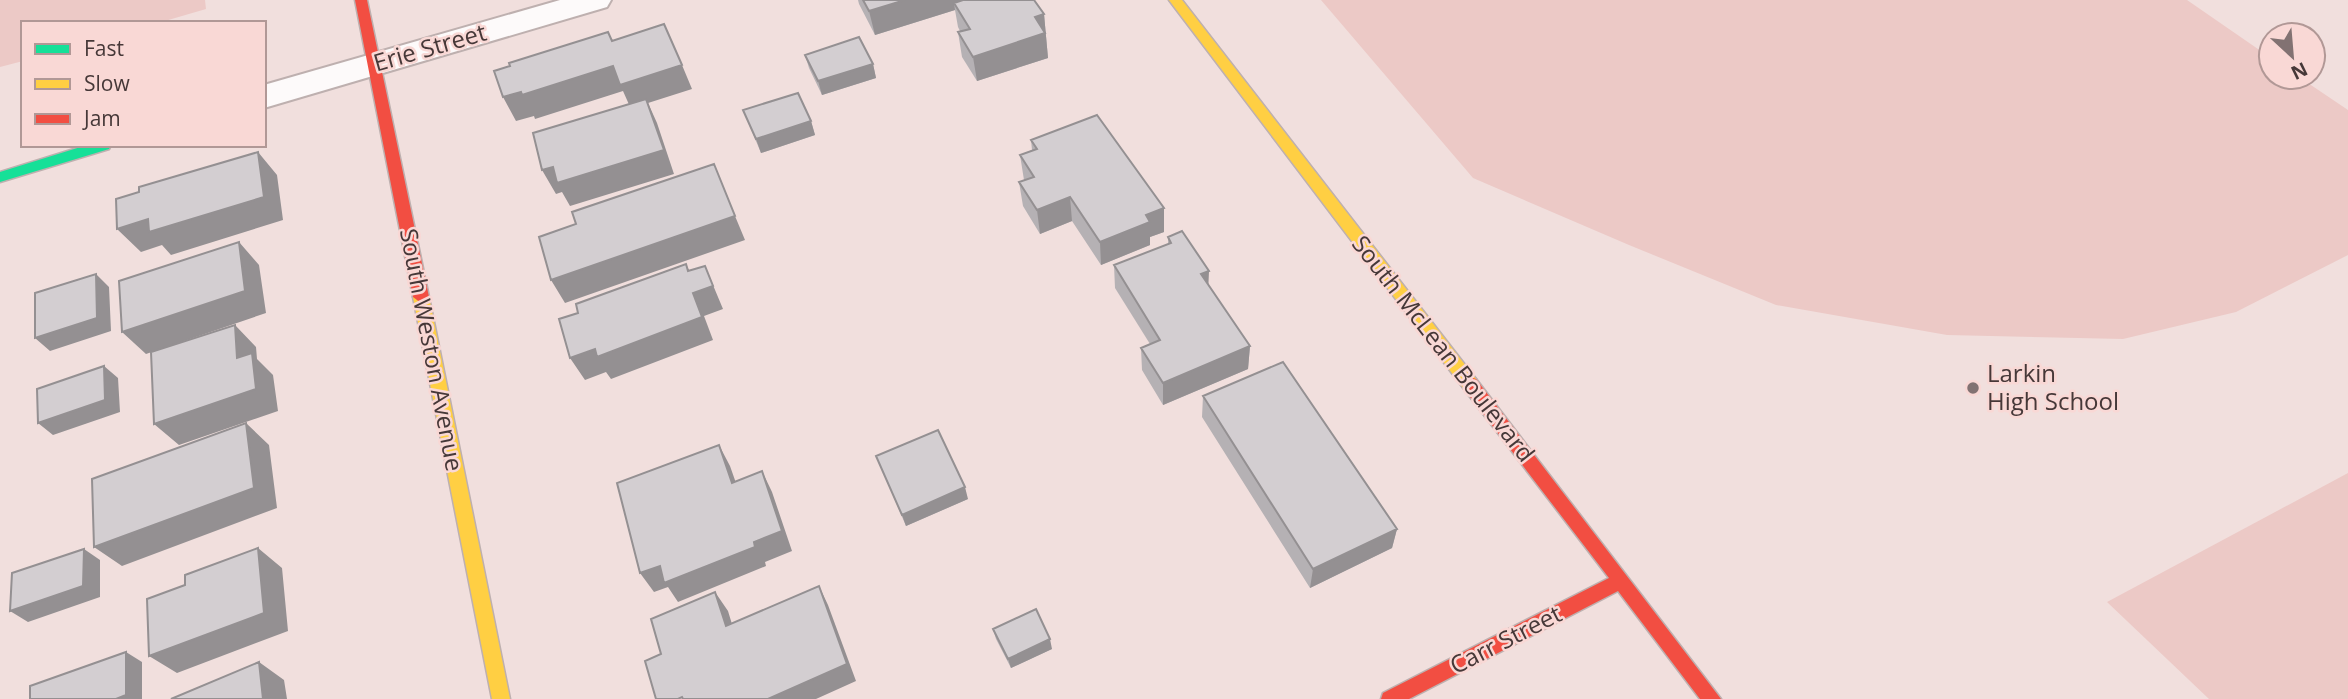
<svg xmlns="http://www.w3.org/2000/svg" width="2348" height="699" font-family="'Open Sans',sans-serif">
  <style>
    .green { fill: #ecc9c6 }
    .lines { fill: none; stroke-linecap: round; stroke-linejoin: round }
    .street-casing { stroke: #beb0af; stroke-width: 4 }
    .fast-casing { stroke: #beb0af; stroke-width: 3 }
    .slow-casing { stroke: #beb0af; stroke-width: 3 }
    .jam-casing { stroke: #beb0af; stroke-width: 3 }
    .street { fill: #fdfafa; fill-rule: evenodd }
    .fast { fill: #16e098; fill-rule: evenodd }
    .slow { fill: #ffcf43; fill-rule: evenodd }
    .jam { fill: #f24e42; fill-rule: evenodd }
    .wall { fill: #b5b1b4 }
    .shaded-wall { fill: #949092 }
    .building { fill: #d3ced1; stroke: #949092; stroke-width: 2 }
    .poi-dot { fill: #827272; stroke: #f9d8d5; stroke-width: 2.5 }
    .labels { text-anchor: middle; stroke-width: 5; stroke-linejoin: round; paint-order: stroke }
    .street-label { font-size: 24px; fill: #463838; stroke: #f9d8d5 }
    .poi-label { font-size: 24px; fill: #463838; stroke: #f9d8d5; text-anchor: start }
  </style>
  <rect width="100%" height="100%" fill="#f1dfdd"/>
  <path class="green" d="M 0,0 L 205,0 L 206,9 L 158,23 L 23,23 L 23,61 L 0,67 Z
    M 1321,0 L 2187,0 L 2271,58 L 2271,77 L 2299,77 L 2348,110 L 2348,255 L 2236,312 L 2123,339 L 1947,335 L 1776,305 L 1629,245 L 1473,178 Z
    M 2348,473 L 2348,699 L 2209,699 L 2107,602 Z"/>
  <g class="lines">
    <defs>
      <path id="street" d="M 560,0 L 611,0 L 607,7 L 264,108 L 264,85 Z"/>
      <path id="fast" d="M 87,145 L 111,145 L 109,149 L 0,182 L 0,172 Z"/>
      <path id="slow" d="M 1169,0 L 1182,0 L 1476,379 L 1478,384 L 1476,389 L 1464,389 Z
        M 421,291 L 429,297 L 510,699 L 492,699 L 413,297 Z"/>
      <path id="jam" d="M 355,0 L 367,0 L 429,297 L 421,303 L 413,297 Z
        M 1470,377 L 1476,379 L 1721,699 L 1700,699 L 1618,591 L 1409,699 L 1381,699 L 1383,693 L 1609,578 L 1464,389 L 1462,384 L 1464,379 Z"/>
    </defs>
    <use href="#street" class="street-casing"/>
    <use href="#fast" class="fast-casing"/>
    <use href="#slow" class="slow-casing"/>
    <use href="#jam" class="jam-casing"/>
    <use href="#street" class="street"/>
    <use href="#fast" class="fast"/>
    <use href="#slow" class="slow"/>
    <use href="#jam" class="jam"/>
  </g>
  <path class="wall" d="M 858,0 L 1034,0 L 1044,14 L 1048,58 L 977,81 L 962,57 L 958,32 L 960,31 L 958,27 L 955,10 L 875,35 L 859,4 Z
    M 805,55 L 873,64 L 876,78 L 822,95 L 809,68 Z
    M 743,110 L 811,121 L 815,135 L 761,153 Z
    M 1031,140 L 1164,208 L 1164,232 L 1150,237 L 1150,245 L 1101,265 L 1072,221 L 1040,234 L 1023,206 L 1019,182 L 1024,180 L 1020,155 L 1032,150 Z
    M 1168,237 L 1209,286 L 1250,346 L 1248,369 L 1163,405 L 1142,370 L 1141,348 L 1150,344 L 1115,288 L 1114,265 L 1168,244 Z
    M 1203,396 L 1397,529 L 1392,548 L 1310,588 L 1202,417 Z
    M 876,456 L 968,499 L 906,526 Z
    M 993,629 L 1052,649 L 1011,668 L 996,639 Z"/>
  <path class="shaded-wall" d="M 905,0 L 989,0 L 954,3 L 955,10 L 875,35 L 869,11 Z
    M 1044,14 L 1048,58 L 977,81 L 973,57 L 1035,17 Z
    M 873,64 L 876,78 L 822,95 L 818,81 Z
    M 682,65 L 692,89 L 648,103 L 657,123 L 674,174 L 570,206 L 562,192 L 556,194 L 542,170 L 631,109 L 623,91 L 535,119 L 534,116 L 516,121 L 503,97 L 613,66 Z
    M 811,121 L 815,135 L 761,153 L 756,139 Z
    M 258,152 L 277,175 L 283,220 L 171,255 L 162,245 L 141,252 L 117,229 Z
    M 1070,197 L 1072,221 L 1040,234 L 1037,210 Z
    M 1164,208 L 1164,232 L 1150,237 L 1150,245 L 1101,265 L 1100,242 L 1146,215 Z
    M 735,216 L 745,240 L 565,303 L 551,280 Z
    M 239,242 L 259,265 L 266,313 L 146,354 L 122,332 Z
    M 686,264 L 697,287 L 705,266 L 723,309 L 704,316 L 713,340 L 611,379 L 606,372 L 585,380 L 570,358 L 693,293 Z
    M 1209,271 L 1208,294 L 1201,274 Z
    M 96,274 L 109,287 L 111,331 L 50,351 L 35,338 Z
    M 235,325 L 256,347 L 257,359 L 273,375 L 278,411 L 179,445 L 154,424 L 237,358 Z
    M 1250,346 L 1248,369 L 1163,405 L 1163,383 Z
    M 104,366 L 118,378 L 120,412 L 53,435 L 38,423 Z
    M 246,423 L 269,445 L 277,508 L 122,566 L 94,547 Z
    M 719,445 L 730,466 L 743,503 L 732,483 Z
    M 762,471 L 772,492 L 792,551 L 765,562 L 766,566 L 678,602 L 668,587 L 654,592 L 640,573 L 660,566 L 754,542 Z
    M 965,487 L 968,499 L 906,526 L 902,515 Z
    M 1397,529 L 1392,548 L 1310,588 L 1313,569 Z
    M 258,548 L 282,568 L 288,631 L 177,673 L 149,656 Z
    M 84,549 L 100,560 L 100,597 L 28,622 L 10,611 Z
    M 819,586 L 828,605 L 856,681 L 816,699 L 768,699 Z
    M 715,592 L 728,611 L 738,644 L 726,626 Z
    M 1050,639 L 1052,649 L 1011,668 L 1008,659 Z
    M 126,652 L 142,662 L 142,699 L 116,699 Z
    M 259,662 L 284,680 L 287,699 L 263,699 Z"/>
  <path class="building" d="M 863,0 L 905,0 L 869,11 Z
    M 963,0 L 1034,0 L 1044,14 L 1035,17 L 1045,33 L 973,57 L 958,32 L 970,29 L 954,3 Z
    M 664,24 L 682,65 L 620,85 L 613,66 L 522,95 L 521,92 L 503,97 L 494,71 L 510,66 L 509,63 L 608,32 L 612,41 Z
    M 859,37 L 873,64 L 818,81 L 805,55 Z
    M 798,93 L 811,121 L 756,139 L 743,110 Z
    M 646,99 L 664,150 L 557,183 L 553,167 L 542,170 L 533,133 Z
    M 1097,115 L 1164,208 L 1146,215 L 1150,222 L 1100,242 L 1070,197 L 1037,210 L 1019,182 L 1034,177 L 1020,155 L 1037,149 L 1031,140 Z
    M 258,152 L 264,197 L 149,232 L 148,219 L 117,229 L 116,199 L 139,192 L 139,187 Z
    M 714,164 L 735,216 L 551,280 L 539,237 L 576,224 L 572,212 Z
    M 1182,231 L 1209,271 L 1201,274 L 1250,346 L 1163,383 L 1141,348 L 1160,340 L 1114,265 L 1171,243 L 1168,237 Z
    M 239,242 L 245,291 L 122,332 L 119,281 Z
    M 686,264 L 688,271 L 705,266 L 713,286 L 693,293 L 702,317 L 597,357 L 595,349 L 570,358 L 559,319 L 578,313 L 576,304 Z
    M 96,274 L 97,318 L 35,338 L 35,293 Z
    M 235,325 L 237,358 L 252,353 L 256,389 L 154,424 L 151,352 Z
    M 1283,362 L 1397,529 L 1313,569 L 1203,396 Z
    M 104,366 L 105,400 L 38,423 L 37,389 Z
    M 246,423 L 254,488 L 94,547 L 92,479 Z
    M 938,430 L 965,487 L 902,515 L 876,456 Z
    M 719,445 L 732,483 L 762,471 L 782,531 L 754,542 L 755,547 L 664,583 L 660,566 L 640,573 L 617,483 Z
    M 258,548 L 264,613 L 149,656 L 147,599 L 185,585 L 185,575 Z
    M 84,549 L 83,586 L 10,611 L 12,573 Z
    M 819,586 L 847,664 L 768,699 L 683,699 L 682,697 L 678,699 L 656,699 L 645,661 L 661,654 L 651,619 L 715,592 L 726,626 Z
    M 1036,609 L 1050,639 L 1008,659 L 993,629 Z
    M 126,652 L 126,695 L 116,699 L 30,699 L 30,686 Z
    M 259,662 L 263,699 L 171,699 Z"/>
  <circle class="poi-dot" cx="1973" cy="388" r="7"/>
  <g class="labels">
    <g class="street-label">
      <text transform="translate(430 48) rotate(-16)" y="8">Erie Street</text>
      <text transform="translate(1443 349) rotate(52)" y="8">South McLean Boulevard</text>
      <text transform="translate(431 350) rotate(79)" y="8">South Weston Avenue</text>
      <text transform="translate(1506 640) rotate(-27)" y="8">Carr Street</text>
    </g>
    <g class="poi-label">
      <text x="1987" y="382">Larkin<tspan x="1987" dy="28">High School</tspan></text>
    </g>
  </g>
  <rect x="21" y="21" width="245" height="126" fill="#f9d8d5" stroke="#b19896" stroke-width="2"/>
  <rect x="35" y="44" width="35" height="10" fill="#16e098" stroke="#b19896" stroke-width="2"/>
  <text x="84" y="56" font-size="21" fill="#463838">Fast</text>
  <rect x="35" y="79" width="35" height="10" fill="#ffcf43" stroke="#b19896" stroke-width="2"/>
  <text x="84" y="91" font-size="21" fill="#463838">Slow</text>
  <rect x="35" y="114" width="35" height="10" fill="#f24e42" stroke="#b19896" stroke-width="2"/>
  <text x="84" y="126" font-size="21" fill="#463838">Jam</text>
  <g transform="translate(2292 56) rotate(154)"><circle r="33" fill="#f9d8d5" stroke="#b19896" stroke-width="2"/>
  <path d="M0-5L12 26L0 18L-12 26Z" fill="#827272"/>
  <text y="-10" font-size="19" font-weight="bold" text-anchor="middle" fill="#463838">N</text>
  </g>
</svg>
